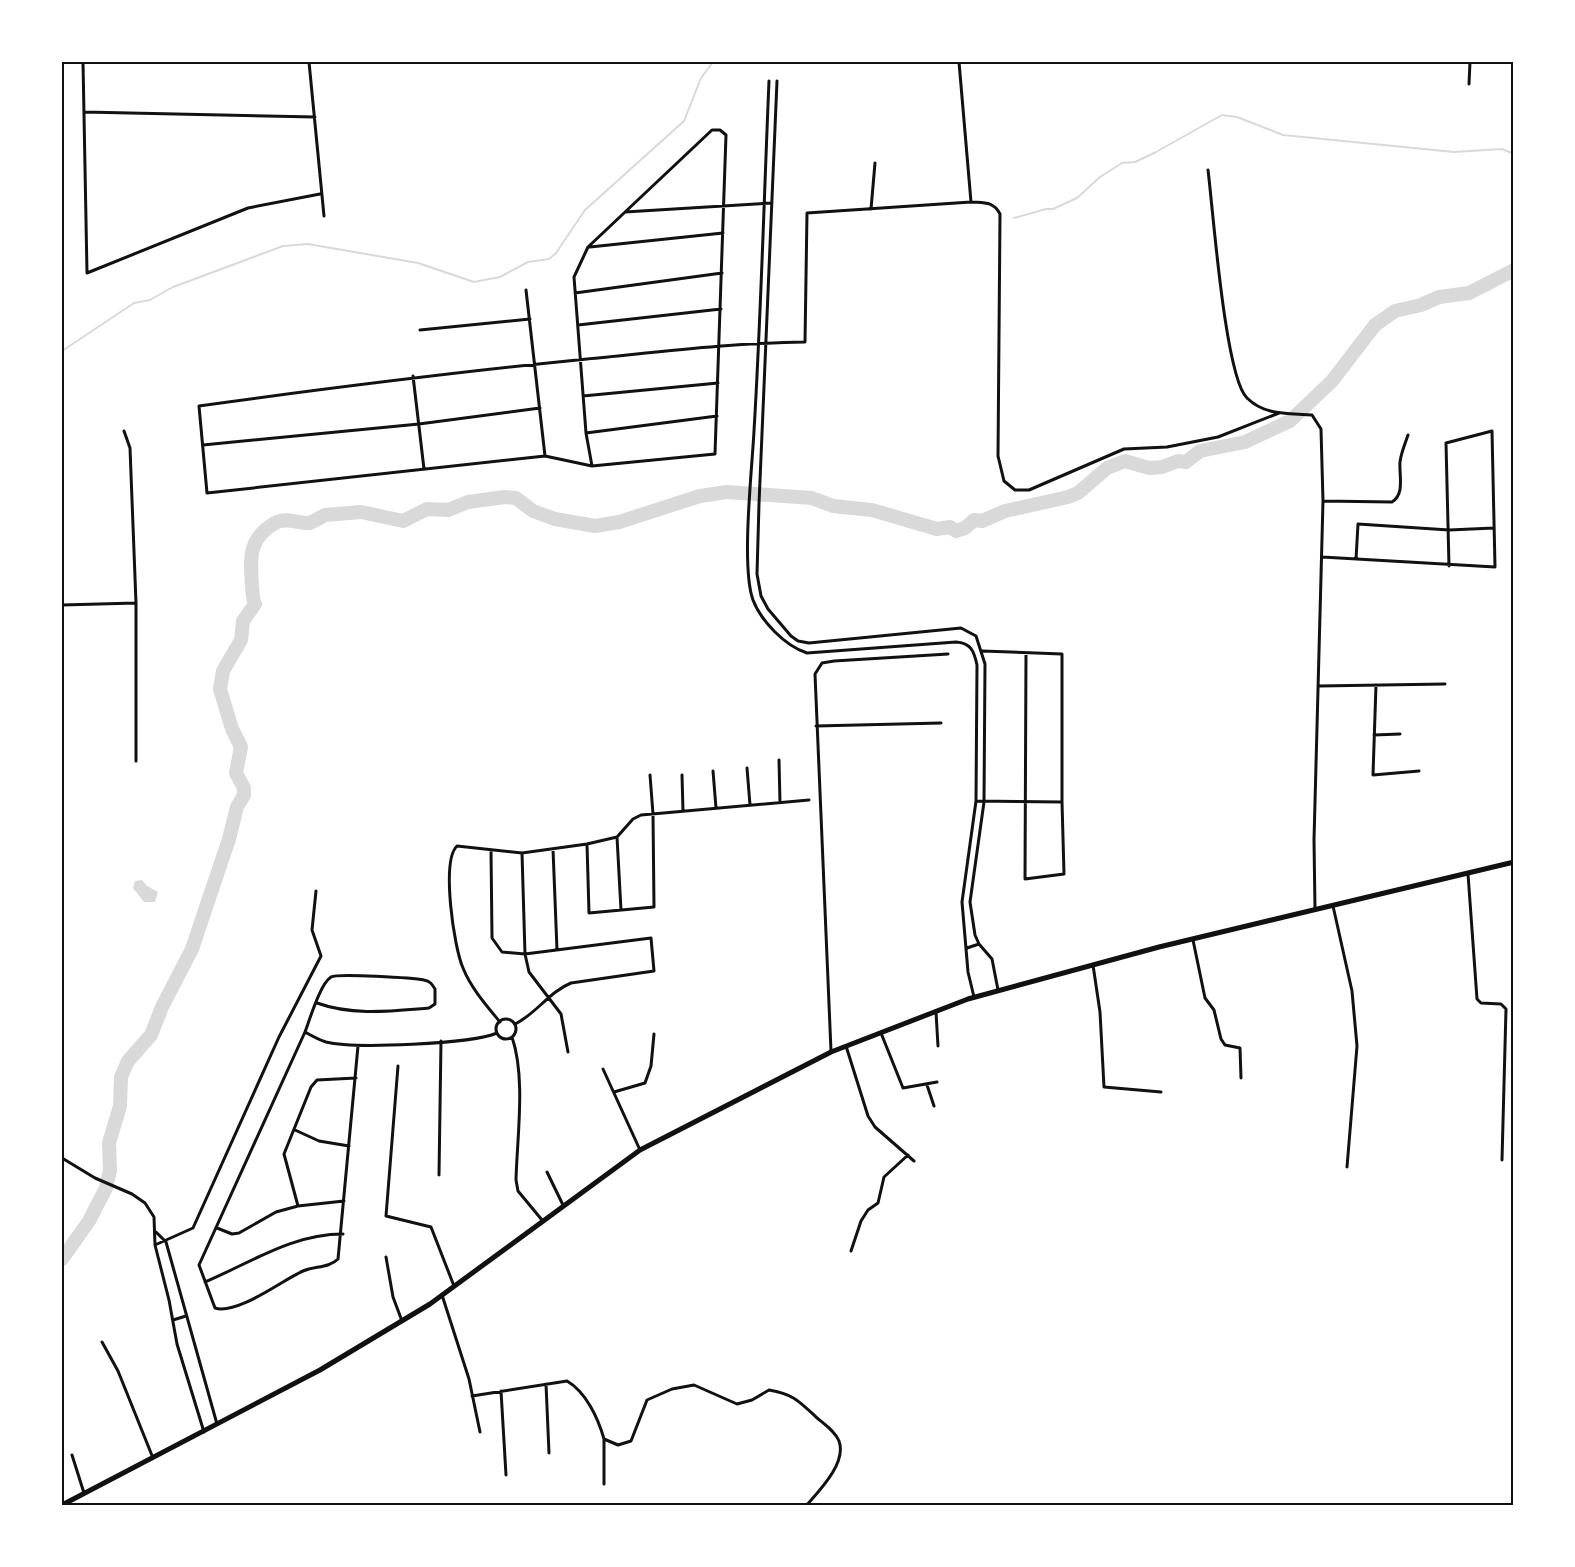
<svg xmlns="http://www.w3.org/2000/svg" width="1575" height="1567" font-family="'Noto Serif',serif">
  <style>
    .water { fill: #d9d9d9 }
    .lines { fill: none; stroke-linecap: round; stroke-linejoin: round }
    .stream { stroke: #d9d9d9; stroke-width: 2 }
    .river { stroke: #d9d9d9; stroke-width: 14 }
    .minor { stroke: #111; stroke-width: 3 }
    .primary { stroke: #111; stroke-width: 5 }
    .neatline { fill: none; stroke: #111; stroke-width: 2 }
  </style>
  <rect width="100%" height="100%" fill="#fff"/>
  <path class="water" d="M 142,880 L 147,886 L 158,892 L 155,902 L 144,902 L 133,888 L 135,881 Z"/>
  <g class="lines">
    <path class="stream" d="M 1014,218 L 1046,209 L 1053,209 L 1077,198 L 1100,177 L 1122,163 L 1135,162 L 1156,152 L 1222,115 L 1237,117 L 1283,135 L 1454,152 L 1502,149 L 1514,154
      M 62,351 L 134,303 L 150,300 L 173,287 L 283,246 L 308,244 L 418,263 L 474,282 L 500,277 L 528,262 L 549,259 L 556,253 L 585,210 L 684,121 L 701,78 L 713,62"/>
    <path class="river" d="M 62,1259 L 89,1221 L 106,1188 L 110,1170 L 109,1143 L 120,1106 L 121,1077 L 128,1061 L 151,1035 L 162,1007 L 192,949 L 229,839 L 237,807 L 244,795 L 244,788 L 236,773 L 241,747 L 232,729 L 220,689 L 223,671 L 241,640 L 243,621 L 255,604 C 252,598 253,593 252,586 C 250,558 248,537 277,522 C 289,517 298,524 310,523 L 325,515 L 361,512 L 403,521 L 427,509 L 448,510 L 468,502 L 505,497 L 516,498 L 533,511 L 555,519 L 595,526 L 619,522 L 700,496 L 727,492 L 812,498 L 833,506 L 872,510 L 937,529 L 950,527 L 956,531 L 965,528 L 974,520 L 982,521 L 1005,511 L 1068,497 L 1078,493 L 1107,468 L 1125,461 L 1149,468 L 1162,467 L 1178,461 L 1186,462 L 1200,451 L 1245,442 L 1290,421 L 1332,381 L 1375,325 L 1395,311 L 1421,305 L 1439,297 L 1469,293 L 1514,270"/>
    <path class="minor" d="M 83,62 L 87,273 L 248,208 L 320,194
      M 309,62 L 324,216
      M 959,62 L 971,202
      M 769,81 C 764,198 761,315 754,431 C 752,470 741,567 753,600 C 761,621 785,646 807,653 L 956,642 C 971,643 974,651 977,665 L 976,801 L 962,902 L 968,972 L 974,997
      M 777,81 L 759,504 L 757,574 L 761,596 L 768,609 L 791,636 L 798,641 L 809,643 L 961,628 L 976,636 L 985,664 L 984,802 L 970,902 L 975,935 L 979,944 L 992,959 L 998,990
      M 1469,84 L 1470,62
      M 84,112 L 315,117
      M 1208,170 C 1213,209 1225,377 1247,398 C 1265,416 1289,413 1312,415 L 1321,429 L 1323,501 L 1314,840 L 1315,909
      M 871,209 L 875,163
      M 625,212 L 772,203
      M 590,247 L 723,233
      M 526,290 L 545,456
      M 575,293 L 722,273
      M 578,325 L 721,309
      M 420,330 L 530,319
      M 413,376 L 424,469
      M 583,396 L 718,383
      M 124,431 L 130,448 L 136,603 L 136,761
      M 586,433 L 717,416
      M 203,445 L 419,424 L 540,408
      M 592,466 L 586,433 L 574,277 L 588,247 L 712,130 L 720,130 L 726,135 L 715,454 L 592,466 L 545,456 L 207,493 L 199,406 C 329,388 458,372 587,359 C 660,352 732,343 805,342 L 807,213 L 971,202 C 984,203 993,201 1000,214 L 998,456 L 1004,481 L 1015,490 L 1029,490 L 1124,449 L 1167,447 L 1218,437 L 1279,413
      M 1323,501 L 1392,502 C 1405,494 1399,476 1400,462 C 1401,453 1405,444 1408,435
      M 1322,557 L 1495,567 L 1492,431 L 1446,443 L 1449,566
      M 1356,559 L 1358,524 L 1449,530 L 1494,528
      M 62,605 L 136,603
      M 1026,653 L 1025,879 L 1064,874 L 1062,802
      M 1376,685 L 1373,775 L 1419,771
      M 1319,686 L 1445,684
      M 816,726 L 941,723
      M 1374,735 L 1400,734
      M 779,760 L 780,803
      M 747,768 L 750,805
      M 713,771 L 716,808
      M 682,775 L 683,811
      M 976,801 L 1062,802 L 1062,654 L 982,651
      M 617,837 L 621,910
      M 587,844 L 589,913 L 654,907 L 653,814 L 650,775
      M 553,849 L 557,950
      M 491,850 L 492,938 L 502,952 L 525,954 L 651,938 L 654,971 L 571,983 C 549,992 536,1014 515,1024
      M 522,853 L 525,954 L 529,972 L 561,1014 L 568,1052
      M 1468,874 L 1477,999 L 1481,1003 L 1501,1004 L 1506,1009 L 1502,1160
      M 1333,906 L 1352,991 L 1357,1046 L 1347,1167
      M 1193,940 L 1205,998 L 1214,1010 L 1221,1039 L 1225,1045 L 1240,1048 L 1241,1078
      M 967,948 L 979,944
      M 1093,965 L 1100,1012 L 1104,1087 L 1161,1092
      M 317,1003 C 353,1016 391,1011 429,1008 L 435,1004 L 435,989 C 432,984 430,981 424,980 C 414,978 337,973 331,977 C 320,984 310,1019 305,1032 L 199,1265 L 215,1308 C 238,1315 282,1280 303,1271 C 315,1266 329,1268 338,1259 L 358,1046
      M 936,1012 L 938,1046
      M496 1029a10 10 0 1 1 20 0a10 10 0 1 1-20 0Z
      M 500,1022 C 486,1005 471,988 463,968 C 454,948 441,861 457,846 L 522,853 L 587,844 L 617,837 L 633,819 L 641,815 L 809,800
      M 305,1032 C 312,1036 319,1040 326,1042 C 354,1049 471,1044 497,1033
      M 881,1033 L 903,1088 L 937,1082
      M 512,1037 C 526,1078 517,1137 516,1180 L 518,1191 L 542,1220
      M 846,1046 L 868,1116 L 875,1127 L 914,1161
      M 831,1051 L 815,674 L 822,663 L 834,661 L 948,654
      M 398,1066 L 386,1216 L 431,1227 L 454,1286
      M 603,1069 L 640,1150
      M 927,1085 L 934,1106
      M 614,1092 L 645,1083 L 651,1066 L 654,1034
      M 295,1130 L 319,1141 L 349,1146
      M 62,1158 L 95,1178 L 132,1194 L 145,1203 L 154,1217 L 155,1245 L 169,1300 L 177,1344 L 204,1432
      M 547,1172 L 563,1205
      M 439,1175 L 441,1041
      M 298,1206 L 284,1154 L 311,1087 L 317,1080 L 356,1078
      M 217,1228 L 232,1234 L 239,1233 L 276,1212 L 298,1206 L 344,1201
      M 156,1232 L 166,1242 L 217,1424
      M 155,1245 L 193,1228 L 279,1037 L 321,956 L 312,930 L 316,891
      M 851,1251 L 861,1221 L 868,1210 L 878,1203 L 884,1177 L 908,1155
      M 386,1257 L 393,1297 L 402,1321
      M 205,1282 C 252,1262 292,1234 343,1234
      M 442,1295 L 469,1379 L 480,1432
      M 173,1320 L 186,1316
      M 102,1342 L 118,1371 L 153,1458
      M 546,1384 L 549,1453
      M 501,1391 L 506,1475
      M 472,1396 L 567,1381 C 586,1392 598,1418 604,1439
      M 72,1455 L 84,1493
      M 604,1484 L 604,1439 L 618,1445 L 631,1441 L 647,1400 L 672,1389 L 694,1385 L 737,1404 L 752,1400 L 769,1390 C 793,1394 799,1401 816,1417 C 824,1424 835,1431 839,1441 C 847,1463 819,1491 806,1506"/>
    <path class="primary" d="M 62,1505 L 320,1370 L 430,1304 L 640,1150 L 831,1052 L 968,999 L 1159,947 L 1514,862"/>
  </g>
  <rect width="1575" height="1567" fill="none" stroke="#ffffff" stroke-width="126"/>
  <rect x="63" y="63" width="1449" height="1441" class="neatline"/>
</svg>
